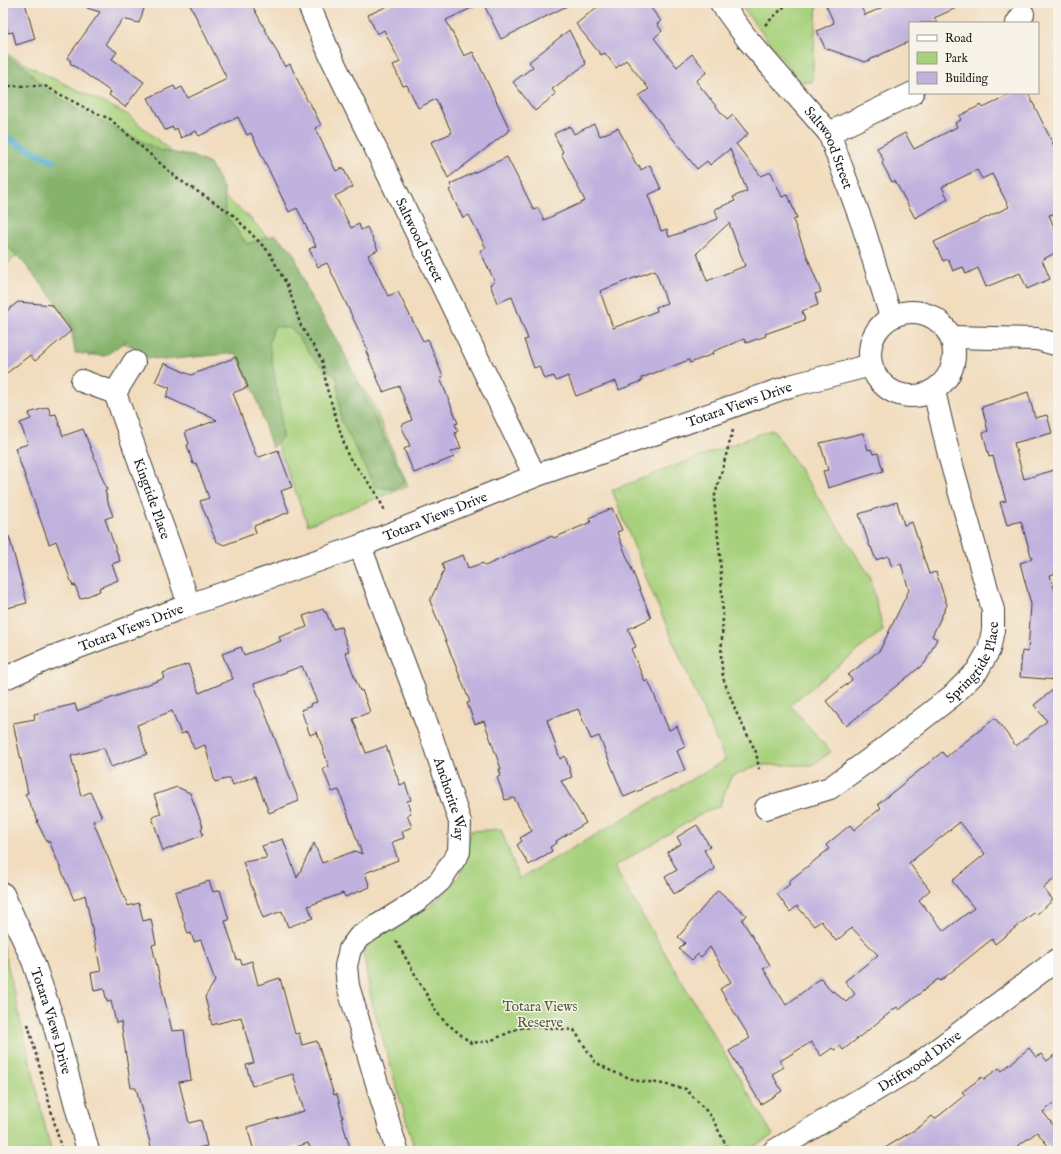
<svg xmlns="http://www.w3.org/2000/svg" width="1061" height="1154" font-family="'IM FELL English',serif">
  <style>
    .green { fill: #a7d17d; stroke: #62764c }
    .forest { fill: #85b36c; stroke: #506844 }
    .lines { fill: none; stroke-linecap: round; stroke-linejoin: round }
    .stream { stroke: #4cabcb; stroke-width: 7 }
    .building { fill: #c0b1de; fill-rule: evenodd }
    .minor-casing { stroke: #3c3934; stroke-width: 24 }
    .path { stroke: #3c3934; stroke-width: 2.5; stroke-dasharray: 3 3; stroke-linecap: butt }
    .minor { stroke: #fff; stroke-width: 22 }
    .labels { text-anchor: middle; stroke-width: 3; stroke-linejoin: round; paint-order: stroke }
    .street-label { font-size: 14px; fill: #1c1c1c; stroke: #f7f3e8 }
    .park-label { font-size: 14px; fill: #4d5b3e; stroke: #f7f3e8 }
  </style>
  <rect width="100%" height="100%" fill="#f7f3e8"/>
  <filter id="ink" filterUnits="userSpaceOnUse"><feTurbulence type="fractalNoise" baseFrequency=".025" numOctaves="2"/><feDisplacementMap in="SourceGraphic" scale="8" xChannelSelector="R" yChannelSelector="G"/><feConvolveMatrix kernelMatrix="1 2 1 2 8 2 1 2 1" color-interpolation-filters="sRGB"/></filter>
  <filter id="wash" filterUnits="userSpaceOnUse"><feTurbulence type="fractalNoise" baseFrequency=".012" numOctaves="4" result="noise"/><feDisplacementMap in="SourceGraphic" scale="16" xChannelSelector="R" yChannelSelector="G"/><feGaussianBlur stdDeviation="0.9" result="paint"/><feColorMatrix in="noise" values="0 0 0 0 0 0 0 0 0 0 0 0 0 0 0 0 0 1.4 0 .05"/><feComposite in="paint" operator="in"/></filter>
  <g filter="url(#wash)">
    <rect width="100%" height="100%" fill="#f1dcbe"/>
    <path class="green" d="M 739,3 L 817,3 L 812,82 L 800,82 Z
      M 3,52 L 46,75 L 127,114 L 250,218 L 287,258 L 299,291 L 372,402 L 408,486 L 308,525 L 239,342 L 157,356 L 123,343 L 89,357 L 24,249 L 3,227 Z
      M 3,241 L 16,256 L 3,268 Z
      M 773,429 L 870,576 L 883,630 L 790,705 L 831,752 L 812,765 L 759,765 L 731,777 L 719,807 L 708,810 L 614,867 L 773,1135 L 746,1151 L 415,1151 L 371,998 L 363,953 L 373,938 L 431,906 L 460,875 L 471,831 L 501,829 L 519,879 L 725,760 L 651,590 L 612,490 Z
      M 3,946 L 51,1151 L 3,1151 Z"/>
    <path class="forest" d="M 3,55 L 25,67 L 47,90 L 82,112 L 162,151 L 192,156 L 210,164 L 224,189 L 225,214 L 247,244 L 275,235 L 293,251 L 309,294 L 342,349 L 405,482 L 395,489 L 375,487 L 341,420 L 337,378 L 314,359 L 292,329 L 274,326 L 269,344 L 281,412 L 282,438 L 272,448 L 255,394 L 236,353 L 164,360 L 143,357 L 127,340 L 105,356 L 75,353 L 70,319 L 24,263 L 3,241 Z"/>
    <g class="lines">
      <path class="stream" d="M 3,136 L 53,161"/>
    </g>
    <g id="blocks">
      <path class="building" d="M 3,3 L 25,3 L 35,39 L 16,45 L 13,32 L 8,33 L 3,13 Z
        M 88,3 L 146,3 L 139,23 L 123,19 L 105,44 L 117,52 L 112,59 L 144,82 L 125,107 L 109,95 L 111,92 L 70,63 L 71,61 L 67,58 L 100,12 L 87,8 Z
        M 189,3 L 251,3 L 285,67 L 290,64 L 308,102 L 309,101 L 321,125 L 315,128 L 336,171 L 343,168 L 353,187 L 335,196 L 351,228 L 359,224 L 361,230 L 367,227 L 378,250 L 368,255 L 388,296 L 398,292 L 423,341 L 428,339 L 443,377 L 440,378 L 458,423 L 455,424 L 458,431 L 455,433 L 461,448 L 451,452 L 454,457 L 414,473 L 404,449 L 410,446 L 401,425 L 412,420 L 399,386 L 383,392 L 366,351 L 368,350 L 327,263 L 318,267 L 309,249 L 316,246 L 297,208 L 289,212 L 251,133 L 247,135 L 238,117 L 199,136 L 196,131 L 181,138 L 177,128 L 174,130 L 173,127 L 165,130 L 148,98 L 174,86 L 176,90 L 182,87 L 188,98 L 227,79 Z
        M 394,3 L 482,3 L 446,20 L 464,56 L 473,52 L 510,130 L 448,178 L 431,142 L 452,133 L 436,99 L 418,108 L 407,85 L 403,86 L 393,65 L 400,62 L 384,30 L 377,34 L 368,15 Z
        M 483,3 L 573,3 L 501,39 Z
        M 602,3 L 647,3 L 661,21 L 657,24 L 662,31 L 654,38 L 677,67 L 692,54 L 707,72 L 696,81 L 727,120 L 733,115 L 748,134 L 736,144 L 761,176 L 771,172 L 782,197 L 788,195 L 797,218 L 793,220 L 821,292 L 815,294 L 818,305 L 802,311 L 805,320 L 765,334 L 766,336 L 746,343 L 744,339 L 712,352 L 713,354 L 690,363 L 689,360 L 641,378 L 642,381 L 619,390 L 616,381 L 576,396 L 568,376 L 556,381 L 554,376 L 544,379 L 539,366 L 534,368 L 524,340 L 528,339 L 512,297 L 497,303 L 490,284 L 495,282 L 480,251 L 486,248 L 469,215 L 463,218 L 449,190 L 452,189 L 450,184 L 507,157 L 534,210 L 538,208 L 544,220 L 585,201 L 561,153 L 563,152 L 554,134 L 570,126 L 574,134 L 594,124 L 600,136 L 618,128 L 637,166 L 639,165 L 641,170 L 650,165 L 661,189 L 648,195 L 661,231 L 667,229 L 669,237 L 718,219 L 715,209 L 735,201 L 733,197 L 747,191 L 730,149 L 710,165 L 707,161 L 697,169 L 639,96 L 649,89 L 626,60 L 616,68 L 605,53 L 601,55 L 576,24 ZM 729,223 L 745,266 L 707,281 L 697,253 ZM 655,270 L 667,303 L 656,307 L 657,311 L 613,328 L 600,291 Z
        M 825,3 L 859,3 L 865,15 L 893,3 L 967,3 L 934,18 L 937,23 L 910,23 L 910,41 L 865,62 L 825,48 L 817,31 L 834,23 Z
        M 569,30 L 586,64 L 552,89 L 556,94 L 535,111 L 513,82 L 533,67 L 529,62 Z
        M 1014,93 L 1028,93 L 1058,154 L 1058,213 L 1049,215 L 1058,237 L 1058,251 L 1042,260 L 1050,279 L 1027,289 L 1020,273 L 986,287 L 978,268 L 966,274 L 963,267 L 953,271 L 948,259 L 943,261 L 934,242 L 1009,207 L 992,174 L 982,179 L 977,170 L 942,187 L 948,199 L 915,218 L 895,181 L 892,182 L 882,163 L 884,161 L 877,148 L 905,133 L 914,149 L 957,127 L 955,123 L 961,120 L 959,116 L 981,105 L 983,108 Z
        M 18,302 L 52,305 L 71,331 L 35,361 L 30,355 L 3,376 L 3,314 Z
        M 236,357 L 248,387 L 233,393 L 257,458 L 278,450 L 292,487 L 281,491 L 289,512 L 254,526 L 256,533 L 224,545 L 216,541 L 200,501 L 209,498 L 196,463 L 193,464 L 187,445 L 189,444 L 185,432 L 217,420 L 166,397 L 170,388 L 155,382 L 164,363 L 191,375 Z
        M 1028,392 L 1035,418 L 1047,415 L 1052,433 L 1014,443 L 1024,479 L 1058,469 L 1058,573 L 1050,575 L 1056,594 L 1055,606 L 1058,606 L 1058,680 L 1020,677 L 1022,651 L 1028,652 L 1031,604 L 1020,563 L 1032,559 L 1021,521 L 1007,525 L 1000,502 L 1006,501 L 993,456 L 989,457 L 983,433 L 988,431 L 982,407 Z
        M 48,407 L 51,415 L 56,414 L 63,436 L 83,429 L 107,490 L 105,491 L 107,497 L 106,497 L 113,516 L 105,519 L 120,561 L 112,564 L 118,580 L 99,588 L 100,591 L 80,599 L 75,585 L 73,586 L 56,541 L 49,544 L 15,448 L 28,444 L 20,423 L 31,419 L 29,413 Z
        M 863,433 L 868,450 L 871,449 L 873,454 L 878,453 L 883,471 L 828,488 L 823,471 L 828,470 L 820,443 Z
        M 897,502 L 904,525 L 912,522 L 929,574 L 936,572 L 947,605 L 932,636 L 937,639 L 925,663 L 846,726 L 826,701 L 852,680 L 848,675 L 880,650 L 909,590 L 901,564 L 892,567 L 888,556 L 876,560 L 871,547 L 870,547 L 859,514 Z
        M 612,508 L 622,530 L 617,532 L 651,618 L 628,629 L 636,647 L 631,649 L 645,682 L 648,680 L 669,730 L 677,726 L 685,747 L 677,751 L 685,770 L 642,788 L 643,789 L 624,797 L 599,736 L 591,739 L 578,709 L 547,720 L 560,759 L 565,756 L 572,777 L 561,781 L 586,823 L 556,841 L 557,843 L 550,847 L 552,851 L 529,865 L 517,845 L 522,841 L 520,838 L 532,831 L 514,798 L 505,800 L 497,777 L 501,776 L 499,769 L 501,769 L 484,721 L 475,724 L 467,703 L 470,702 L 430,601 L 444,570 L 442,563 L 463,555 L 468,568 L 483,563 L 485,566 L 552,536 L 554,538 L 591,522 L 589,518 Z
        M 9,536 L 27,603 L 3,609 L 3,537 Z
        M 323,609 L 324,612 L 326,612 L 333,629 L 341,627 L 349,651 L 345,652 L 360,691 L 362,690 L 370,712 L 353,719 L 366,753 L 386,746 L 400,785 L 405,783 L 411,800 L 407,801 L 411,813 L 407,815 L 412,827 L 402,831 L 404,838 L 392,842 L 398,860 L 365,873 L 370,887 L 345,897 L 343,893 L 308,906 L 313,918 L 288,927 L 282,911 L 263,918 L 243,862 L 267,858 L 262,846 L 283,839 L 297,878 L 314,843 L 322,863 L 355,851 L 362,854 L 339,790 L 332,792 L 323,769 L 329,767 L 317,732 L 310,735 L 301,710 L 311,706 L 310,704 L 317,702 L 302,666 L 254,684 L 299,801 L 269,813 L 255,776 L 233,785 L 230,778 L 215,782 L 205,745 L 194,749 L 187,732 L 181,734 L 172,711 L 137,725 L 147,754 L 111,767 L 104,748 L 71,756 L 81,796 L 90,792 L 102,817 L 93,821 L 128,906 L 139,903 L 143,921 L 151,919 L 156,944 L 152,945 L 172,1031 L 184,1030 L 191,1080 L 179,1082 L 189,1123 L 201,1120 L 207,1146 L 184,1151 L 152,1151 L 136,1088 L 131,1088 L 121,1022 L 116,1023 L 111,1001 L 107,1002 L 104,989 L 94,991 L 91,973 L 101,971 L 85,895 L 74,900 L 49,841 L 47,842 L 37,822 L 38,821 L 25,794 L 28,793 L 13,723 L 35,719 L 34,714 L 75,704 L 77,711 L 165,678 L 163,673 L 188,664 L 199,693 L 233,679 L 222,654 L 241,647 L 244,655 L 281,641 L 279,637 L 307,627 L 303,616 Z
        M 1058,686 L 1058,876 L 1043,888 L 1053,900 L 1037,914 L 1035,912 L 995,944 L 992,939 L 940,981 L 938,979 L 899,1010 L 897,1007 L 843,1050 L 840,1046 L 834,1050 L 832,1048 L 821,1056 L 811,1042 L 780,1061 L 784,1067 L 772,1074 L 782,1091 L 761,1104 L 729,1051 L 750,1038 L 720,989 L 731,982 L 710,947 L 701,957 L 698,954 L 692,960 L 679,949 L 685,943 L 678,937 L 718,890 L 746,915 L 742,920 L 770,965 L 763,968 L 786,1005 L 821,978 L 832,992 L 833,991 L 846,1002 L 855,994 L 845,981 L 878,955 L 852,928 L 836,941 L 821,921 L 814,926 L 797,906 L 790,912 L 777,894 L 790,884 L 788,882 L 829,849 L 826,845 L 850,825 L 854,830 L 881,808 L 878,804 L 942,752 L 946,757 L 995,718 L 1016,746 L 1047,721 L 1034,705 ZM 960,822 L 985,854 L 952,881 L 974,908 L 944,931 L 919,900 L 930,890 L 909,863 Z
        M 177,787 L 190,793 L 203,827 L 201,828 L 203,835 L 163,851 L 152,817 L 161,814 L 154,795 Z
        M 697,825 L 710,847 L 704,850 L 715,869 L 674,894 L 665,877 L 677,870 L 667,852 L 681,844 L 677,837 Z
        M 209,881 L 213,892 L 220,890 L 229,920 L 225,921 L 237,960 L 240,959 L 242,964 L 252,961 L 258,985 L 280,978 L 295,1034 L 299,1033 L 302,1045 L 317,1041 L 334,1095 L 337,1094 L 343,1118 L 341,1118 L 351,1151 L 311,1151 L 308,1143 L 284,1151 L 254,1151 L 247,1127 L 304,1111 L 293,1074 L 252,1086 L 246,1065 L 254,1063 L 241,1017 L 212,1025 L 205,997 L 215,981 L 201,940 L 194,942 L 191,933 L 188,934 L 175,892 Z
        M 1029,1048 L 1036,1057 L 1041,1054 L 1047,1061 L 1058,1052 L 1058,1100 L 1043,1112 L 1058,1131 L 1058,1151 L 1052,1151 L 1037,1132 L 1011,1151 L 880,1151 L 921,1126 L 932,1116 L 935,1119 L 965,1095 L 962,1092 L 982,1077 L 984,1079 L 999,1068 L 1002,1071 Z"/>
    </g>
  </g>
  <g filter="url(#ink)">
    <use href="#blocks" fill-opacity="0" stroke="#3c3934" stroke-width="1"/>
    <g class="lines">
      <defs>
        <g id="minor">
          <path id="s1" d="M 308,3 L 331,57 L 535,476"/>
          <path id="s2" d="M 721,3 L 748,40 L 829,133 L 863,226 L 891,317"/>
          <path d="M 1017,23 L 1023,14"/>
          <path d="M 829,133 L 913,93"/>
          <circle cx="912" cy="354" r="42"/>
          <path d="M 951,337 L 1037,339 L 1058,345"/>
          <path id="s3" d="M 82,381 L 115,393 L 173,556 L 189,605"/>
          <path d="M 115,393 L 134,362"/>
          <path id="s4" d="M 360,546 L 432,738 L 460,822 L 459,852 L 440,881 L 417,901 L 359,937 L 350,949 L 346,966 L 348,986 L 397,1151"/>
          <path id="s5" d="M 3,679 L 50,658 L 189,605 L 360,546 L 535,476 L 790,386 L 871,365"/>
          <path id="s6" d="M 766,808 L 830,788 L 881,751 L 952,696 L 977,671 L 989,650 L 993,630 L 993,610 L 949,455 L 934,391"/>
          <path id="s7" d="M 3,894 L 33,961 L 53,1020 L 88,1151"/>
          <path id="s8" d="M 774,1151 L 914,1067 L 1058,959"/>
        </g>
      </defs>
      <use href="#minor" class="minor-casing"/>
      <path class="path" d="M 765,25 L 788,3
        M 3,84 L 10,86 L 45,86 L 85,108 L 110,119 L 178,179 L 231,213 L 269,252 L 288,287 L 301,326 L 322,360 L 327,389 L 348,456 L 375,491 L 385,511
        M 733,430 L 714,499 L 720,556 L 723,617 L 721,658 L 723,678 L 737,714 L 756,752 L 759,769
        M 396,941 L 436,1011 L 444,1021 L 471,1043 L 490,1041 L 519,1028 L 539,1027 L 574,1030 L 595,1062 L 611,1071 L 638,1081 L 658,1083 L 686,1089 L 711,1116 L 729,1151
        M 28,1024 L 62,1151"/>
      <use href="#minor" class="minor"/>
    </g>
  </g>
  <g class="labels">
    <g class="street-label">
      <text dy="5" stroke="none"><textPath href="#s2" startOffset="182">Saltwood Street</textPath></text>
      <text dy="5" stroke="none"><textPath href="#s1" startOffset="262">Saltwood Street</textPath></text>
      <text dy="5" stroke="none"><textPath href="#s5" startOffset="786">Totara Views Drive</textPath></text>
      <text dy="5" stroke="none"><textPath href="#s3" startOffset="147">Kingtide Place</textPath></text>
      <text dy="5" stroke="none"><textPath href="#s5" startOffset="462">Totara Views Drive</textPath></text>
      <text dy="5" stroke="none"><textPath href="#s5" startOffset="138">Totara Views Drive</textPath></text>
      <text dy="5" stroke="none"><textPath href="#s6" startOffset="261">Springtide Place</textPath></text>
      <text dy="5" stroke="none"><textPath href="#s4" startOffset="269">Anchorite Way</textPath></text>
      <text dy="5" stroke="none"><textPath href="#s7" startOffset="136">Totara Views Drive</textPath></text>
      <text dy="5" stroke="none"><textPath href="#s8" startOffset="171">Driftwood Drive</textPath></text>
    </g>
    <g class="park-label">
      <text x="540" y="1011">Totara Views<tspan x="540" dy="16">Reserve</tspan></text>
    </g>
  </g>
  <rect width="1061" height="1154" fill="none" stroke="#f7f3e8" stroke-width="16"/>
  <rect x="909" y="22" width="130" height="72" fill="#f7f3e8" stroke="#9f9d96"/>
  <rect x="917" y="35" width="20" height="6" fill="#ffffff" stroke="#9f9d96"/>
  <text x="945" y="42" font-size="12" fill="#1c1c1c">Road</text>
  <rect x="917" y="52" width="20" height="12" fill="#a7d17d" stroke="#9f9d96"/>
  <text x="945" y="62" font-size="12" fill="#1c1c1c">Park</text>
  <rect x="917" y="72" width="20" height="12" fill="#c0b1de" stroke="#9f9d96"/>
  <text x="945" y="82" font-size="12" fill="#1c1c1c">Building</text>
</svg>
